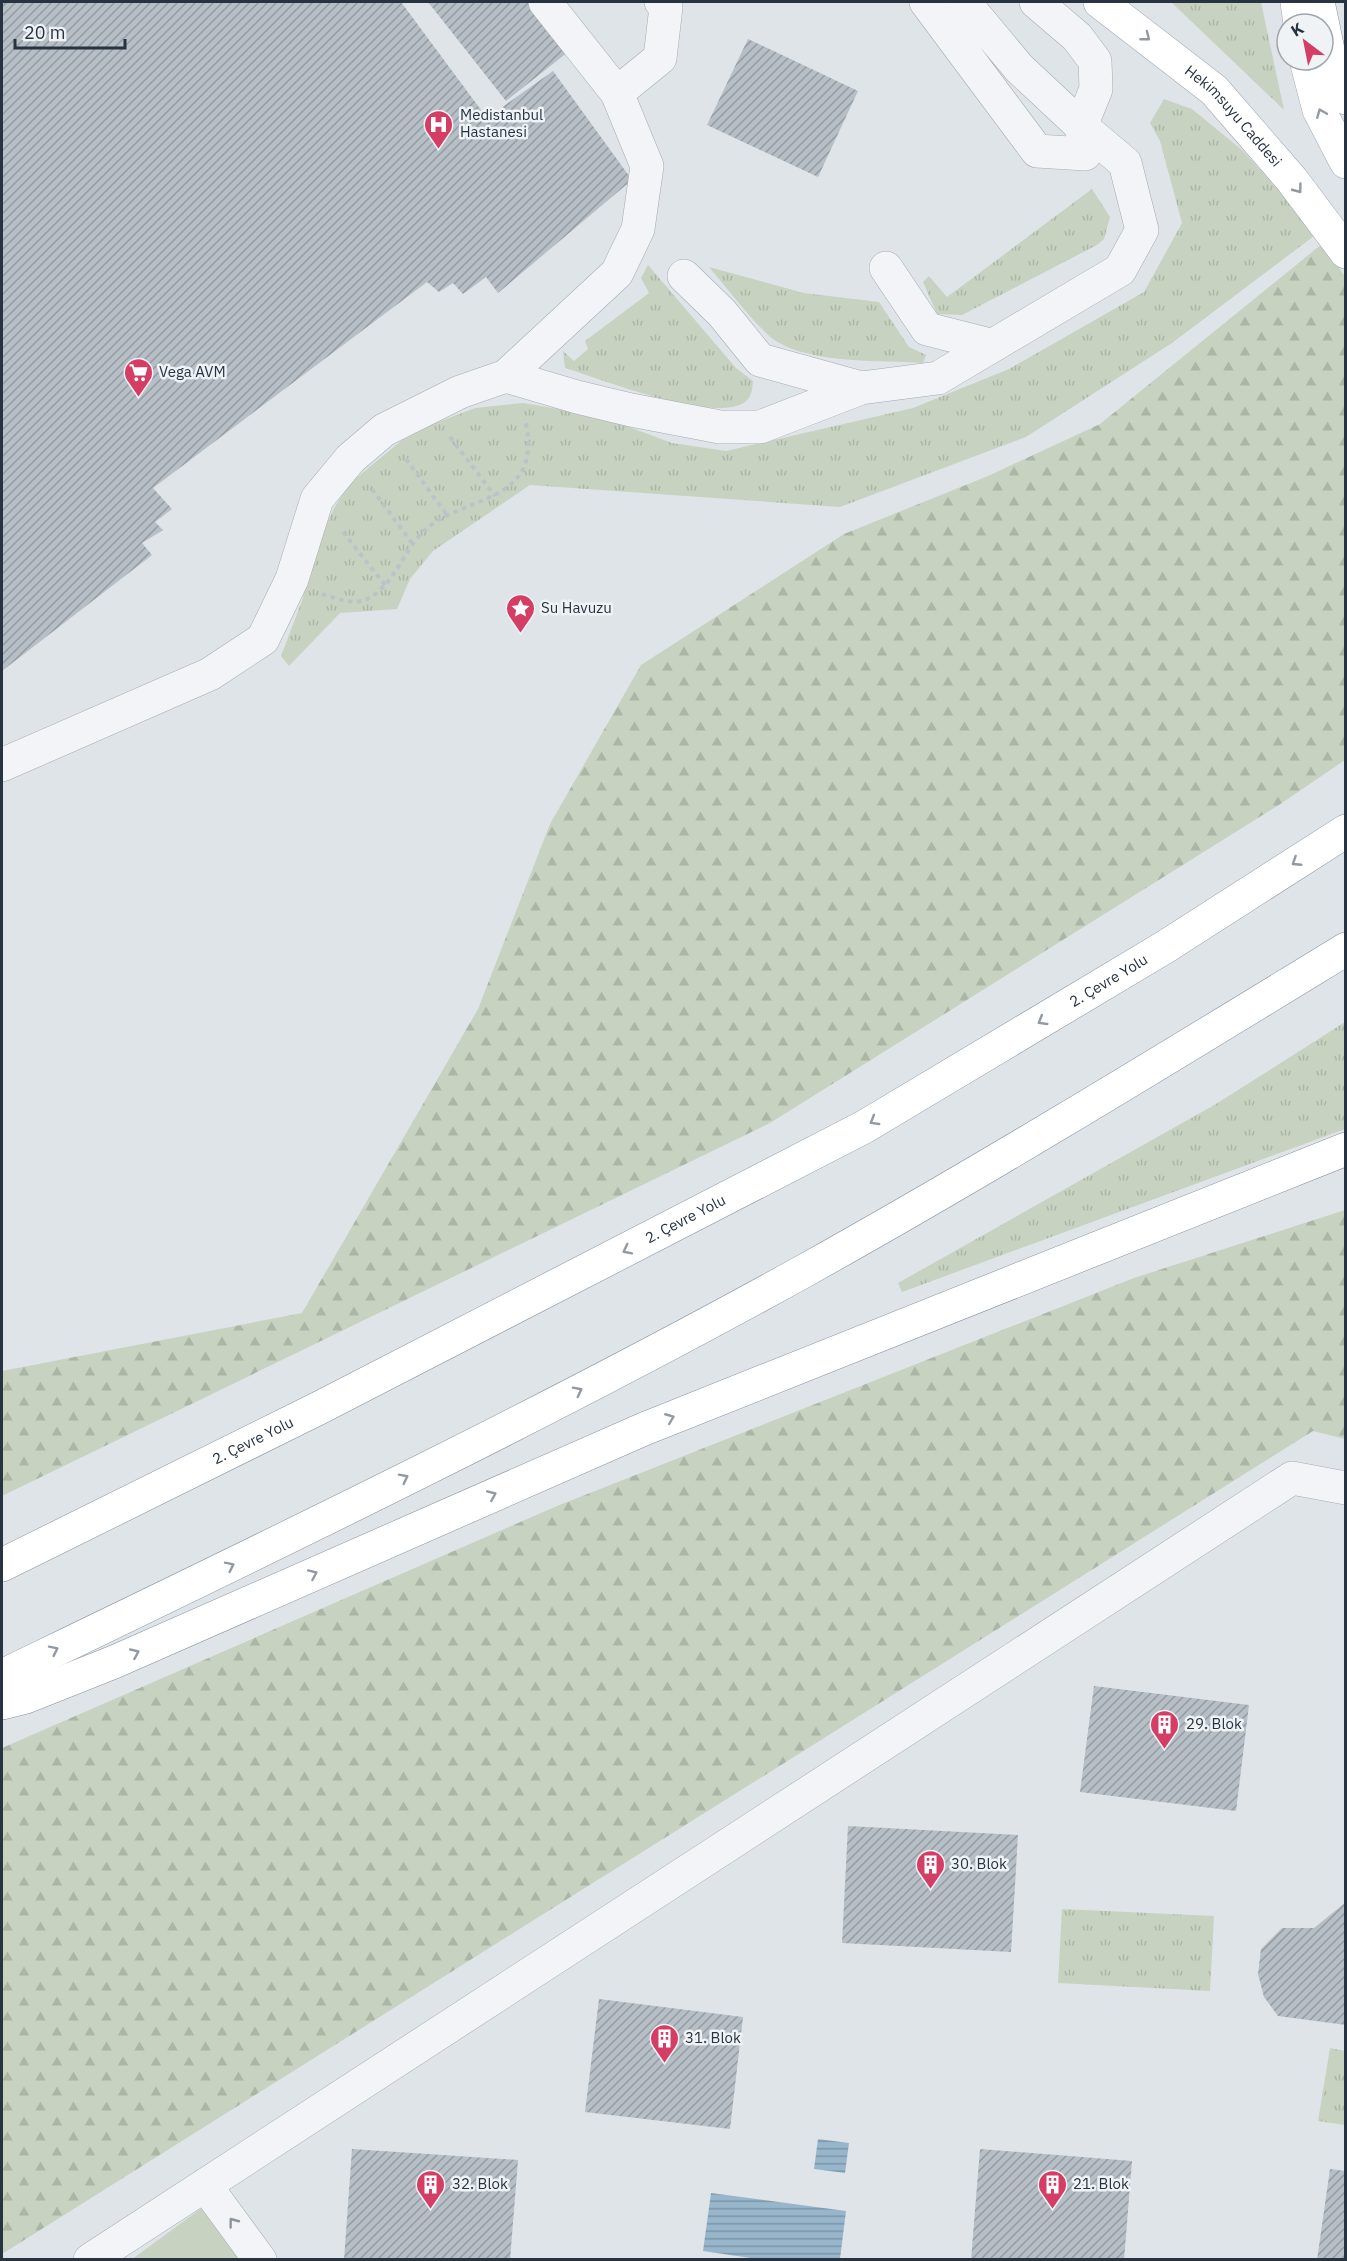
<svg xmlns="http://www.w3.org/2000/svg" width="1347" height="2261" font-family="'IBM Plex Sans',sans-serif">
  <style>
    .grass { fill: url(#grass-tufts) }
    .forest { fill: url(#forest-firs) }
    .pitch { fill: #c7d3c0 }
    .water { fill: url(#water-rules) }
    .building { fill: url(#building-hatch) }
    .lines { fill: none; stroke-linecap: round; stroke-linejoin: round }
    .minor-casing { stroke: #a4abb3; stroke-width: 34 }
    .major-casing { stroke: #9ea9b5; stroke-width: 34 }
    .highway-casing { stroke: #8693a0; stroke-width: 34 }
    .path { stroke: #bdc2c8; stroke-width: 4; stroke-dasharray: 4.5 4.5; stroke-linecap: butt }
    .minor { stroke: #f2f4f7; stroke-width: 33 }
    .major { stroke: #fff; stroke-width: 33 }
    .highway { stroke: #fff; stroke-width: 33 }
    .oneway { stroke: #9399a0 }
    .oneway2 { stroke: #8c949c }
    .labels { text-anchor: middle; stroke-width: 5; stroke-linejoin: round; paint-order: stroke }
    .poi-label { font-size: 15px; fill: #273341; stroke: #eff3f6; text-anchor: start }
    .street-label { font-size: 15px; fill: #273341; stroke: #eff3f6 }
  </style>
  <defs>
    <pattern id="grass-tufts" width="24" height="20" patternUnits="userSpaceOnUse" patternTransform="scale(1.5)"><rect width="24" height="20" fill="#c7d3c0"/><path d="M3 7l-1-3M5 7V3M7 7l1-3M15 17l-1-3M17 17v-4M19 17l1-3" fill="none" stroke="#abb6a6"/></pattern>
    <pattern id="forest-firs" width="22" height="20" patternUnits="userSpaceOnUse" patternTransform="scale(1.5)"><rect width="22" height="20" fill="#c7d3c0"/><path d="M5 1l3.5 6h-7zM16 11l3.5 6h-7z" fill="#abb6a6"/></pattern>
    <pattern id="water-rules" width="6" height="5" patternUnits="userSpaceOnUse" patternTransform="scale(1.5)"><rect width="6" height="5" fill="#98b6cb"/><path d="M0 2.5h6" fill="none" stroke="#7c95a6"/></pattern>
    <pattern id="building-hatch" width="6" height="6" patternUnits="userSpaceOnUse" patternTransform="scale(1.5)"><rect width="6" height="6" fill="#b6bec6"/><path d="M-1 1l2-2M0 6l6-6M5 7l2-2" fill="none" stroke="#949ba2"/></pattern>
  </defs>
  <rect width="100%" height="100%" fill="#dfe4e9"/>
  <path class="grass" d="M 1171,2 L 1261,2 L 1284,110 Z
    M 1164,99 L 1192,109 L 1242,150 L 1318,233 L 1172,343 L 1026,437 L 840,507 L 530,485 L 433,551 L 410,579 L 397,609 L 340,613 L 289,666 L 281,656 L 303,598 L 309,563 L 334,508 L 350,483 L 401,441 L 433,424 L 475,408 L 523,403 L 565,410 L 613,421 L 672,443 L 726,451 L 913,408 L 1009,369 L 1144,292 L 1182,223 L 1160,141 L 1150,123 Z
    M 1092,189 L 1110,217 L 1104,239 L 1097,245 L 962,315 L 937,314 L 923,282 L 929,276 L 947,297 Z
    M 648,265 L 736,368 L 753,381 C 752,389 752,397 745,402 C 714,424 601,379 565,368 L 563,351 L 574,361 L 588,349 L 585,341 L 649,293 L 641,278 Z
    M 709,267 L 804,293 L 879,302 L 909,347 L 926,355 L 923,363 C 881,360 799,365 767,334 C 746,314 728,289 709,267 Z
    M 1345,1022 L 1345,1129 L 902,1292 L 898,1283 L 1216,1104 Z
    M 1062,1909 L 1214,1916 L 1210,1991 L 1058,1983 Z
    M 1330,2048 L 1345,2051 L 1345,2125 L 1318,2121 Z"/>
  <path class="forest" d="M 1322,244 L 1346,278 L 1345,760 L 1279,805 L 770,1123 L 2,1496 L 2,1371 L 302,1313 L 478,1009 L 550,824 L 641,665 L 844,534 L 988,476 L 1100,424 Z
    M 1345,1210 L 1345,1439 L 1313,1431 L 2,2254 L 2,1748 L 557,1506 L 1134,1278 Z"/>
  <path class="pitch" d="M 203,2207 L 241,2260 L 131,2260 Z"/>
  <path class="water" d="M 818,2139 L 849,2143 L 845,2173 L 814,2169 Z
    M 711,2193 L 846,2211 L 840,2259 L 764,2260 L 703,2251 Z"/>
  <path class="building" d="M 2,2 L 401,2 L 487,118 L 553,71 L 632,180 L 498,293 L 486,277 L 463,294 L 453,283 L 439,292 L 427,282 L 153,488 L 172,509 L 155,522 L 163,530 L 142,543 L 152,555 L 2,671 Z
    M 428,2 L 537,2 L 573,48 L 506,101 Z
    M 748,39 L 858,91 L 818,177 L 707,125 Z
    M 1094,1686 L 1249,1705 L 1236,1811 L 1080,1792 Z
    M 848,1826 L 1018,1835 L 1011,1952 L 842,1943 Z
    M 1346,1902 L 1346,2025 L 1278,2016 L 1264,1997 L 1258,1974 L 1261,1949 L 1282,1928 L 1314,1928 Z
    M 599,1999 L 743,2017 L 730,2129 L 585,2112 Z
    M 352,2149 L 518,2160 L 510,2260 L 344,2260 Z
    M 980,2149 L 1132,2161 L 1124,2260 L 971,2260 Z
    M 1330,2169 L 1346,2171 L 1346,2260 L 1317,2260 Z"/>
  <g class="lines">
    <defs>
      <path id="minor" d="M 926,2 L 1037,151 L 1085,154 L 1081,126 L 1096,89 L 1095,61 L 1077,37 L 1036,2
        M 617,93 L 660,58 L 666,7 L 661,2
        M 886,268 L 927,329 L 990,345
        M 684,276 L 722,313 L 760,360 L 861,388
        M 506,376 L 577,397 L 631,410 L 720,427 L 760,427 L 861,388 L 938,378 L 1120,270 L 1142,230 L 1125,163 L 1081,126 L 1019,68 L 964,2
        M 2,765 L 210,674 L 263,639 L 292,579 L 317,499 L 350,459 L 384,430 L 460,392 L 506,376 L 617,273 L 638,229 L 647,166 L 617,93 L 545,2
        M 205,2185 L 260,2260
        M 90,2260 L 1292,1478 L 1346,1488"/>
      <g id="major">
        <path id="s1" d="M 1100,2 L 1214,90 L 1292,180 L 1346,252"/>
        <path d="M 1297,2 L 1300,24"/>
        <path d="M 1306,60 L 1319,110 L 1346,162"/>
      </g>
      <g id="highway">
        <path d="M 1318,2 L 1333,74 L 1346,98"/>
        <path id="s2" d="M 2,1565 L 319,1408 L 864,1127 L 1165,947 L 1346,831"/>
        <path d="M 2,1676 C 271,1546 542,1416 804,1271 C 987,1169 1166,1059 1346,949"/>
        <path d="M 2,1703 L 26,1697 L 114,1662 L 644,1429 L 1346,1149"/>
      </g>
    </defs>
    <use href="#minor" class="minor-casing"/>
    <use href="#major" class="major-casing"/>
    <use href="#highway" class="highway-casing"/>
    <path class="path" d="M 450,437 L 495,496
      M 406,459 L 447,515
      M 372,489 L 412,543
      M 343,532 L 385,585
      M 322,594 C 336,598 353,606 367,599 C 395,585 403,550 425,530 C 458,499 528,503 528,446 C 528,436 528,428 524,419"/>
    <use href="#minor" class="minor"/>
    <use href="#major" class="major"/>
    <use href="#highway" class="highway"/>
  </g>
  <defs><path id="oneway-chevron" d="M-2-3.5L2.5 0L-2 3.5" fill="none" stroke-width="1.6" stroke-linecap="round" stroke-linejoin="round" transform="scale(1.5)"/></defs>
  <g class="oneway">
    <use href="#oneway-chevron" transform="translate(1146 37) rotate(38)"/>
    <use href="#oneway-chevron" transform="translate(1321 113) rotate(-112)"/>
    <use href="#oneway-chevron" transform="translate(1298 189) rotate(53)"/>
    <use href="#oneway-chevron" transform="translate(1296 862) rotate(147)"/>
    <use href="#oneway-chevron" transform="translate(1042 1021) rotate(149)"/>
    <use href="#oneway-chevron" transform="translate(874 1121) rotate(149)"/>
    <use href="#oneway-chevron" transform="translate(627 1250) rotate(153)"/>
    <use href="#oneway-chevron" transform="translate(578 1391) rotate(-27)"/>
    <use href="#oneway-chevron" transform="translate(670 1418) rotate(-22)"/>
    <use href="#oneway-chevron" transform="translate(404 1478) rotate(-27)"/>
    <use href="#oneway-chevron" transform="translate(492 1495) rotate(-23)"/>
    <use href="#oneway-chevron" transform="translate(230 1566) rotate(-26)"/>
    <use href="#oneway-chevron" transform="translate(313 1574) rotate(-24)"/>
    <use href="#oneway-chevron" transform="translate(54 1650) rotate(-26)"/>
    <use href="#oneway-chevron" transform="translate(135 1653) rotate(-24)"/>
  </g>
  <use class="oneway2" href="#oneway-chevron" transform="translate(233 2222) rotate(-127)"/>
  <defs>
    <symbol id="hospital-pin" viewBox="-11 -11 22 30"><path d="M0 17L-7.5 6A9.5 9.5 0 1 1 7.5 6Z" fill="#d43e64" stroke="#eff3f6"/><path d="M-5-5h3v3.5h4V-5h3V5h-3V1.5h-4V5h-3Z" fill="#fff"/></symbol>
    <symbol id="supermarket-pin" viewBox="-11 -11 22 30"><path d="M0 17L-7.5 6A9.5 9.5 0 1 1 7.5 6Z" fill="#d43e64" stroke="#eff3f6"/><path d="M-6-5.5h2.5l.6 2H6L4.5 2H-2.5L-4.4-4H-6ZM-1.5 3.2a1.3 1.3 0 1 0 .1 0ZM3 3.2a1.3 1.3 0 1 0 .1 0Z" fill="#fff"/></symbol>
    <symbol id="sight-pin" viewBox="-11 -11 22 30"><path d="M0 17L-7.5 6A9.5 9.5 0 1 1 7.5 6Z" fill="#d43e64" stroke="#eff3f6"/><path d="M0-6L1.8-2.2L6-1.7L2.9 1.2L3.7 5.4L0 3.3L-3.7 5.4L-2.9 1.2L-6-1.7L-1.8-2.2Z" fill="#fff"/></symbol>
    <symbol id="building-pin" viewBox="-11 -11 22 30"><path d="M0 17L-7.5 6A9.5 9.5 0 1 1 7.5 6Z" fill="#d43e64" stroke="#eff3f6"/><path d="M-4-6H4V6H1V3H-1V6H-4ZM-2.5-4.3h1.7v1.8h-1.7ZM.8-4.3h1.7v1.8H.8ZM-2.5-1h1.7V.8h-1.7ZM.8-1h1.7V.8H.8Z" fill="#fff"/></symbol>
  </defs>
  <g fill-rule="evenodd">
    <use href="#hospital-pin" x="422" y="108" width="33" height="45"/>
    <use href="#supermarket-pin" x="122" y="356" width="33" height="45"/>
    <use href="#sight-pin" x="504" y="592" width="33" height="45"/>
    <use href="#building-pin" x="1148" y="1708" width="33" height="45"/>
    <use href="#building-pin" x="914" y="1848" width="33" height="45"/>
    <use href="#building-pin" x="648" y="2022" width="33" height="45"/>
    <use href="#building-pin" x="414" y="2168" width="33" height="45"/>
    <use href="#building-pin" x="1036" y="2168" width="33" height="45"/>
  </g>
  <g class="labels">
    <g class="poi-label">
      <text x="460" y="120">Medistanbul<tspan x="460" dy="17">Hastanesi</tspan></text>
      <text x="159" y="377">Vega AVM</text>
      <text x="541" y="613">Su Havuzu</text>
      <text x="1186" y="1729">29. Blok</text>
      <text x="951" y="1869">30. Blok</text>
      <text x="685" y="2043">31. Blok</text>
      <text x="452" y="2189">32. Blok</text>
      <text x="1073" y="2189">21. Blok</text>
    </g>
    <g class="street-label">
      <text dy="5" stroke="none"><textPath href="#s1" startOffset="176">Hekimsuyu Caddesi</textPath></text>
      <text dy="5" stroke="none"><textPath href="#s2" startOffset="1252">2. Çevre Yolu</textPath></text>
      <text dy="5" stroke="none"><textPath href="#s2" startOffset="766">2. Çevre Yolu</textPath></text>
      <text dy="5" stroke="none"><textPath href="#s2" startOffset="280">2. Çevre Yolu</textPath></text>
    </g>
  </g>
  <rect width="1347" height="2261" fill="none" stroke="#273341" stroke-width="6"/>
  <g transform="translate(1305 42) rotate(328)"><circle r="28" fill="#eff3f6" stroke="#9fa6ae" stroke-width="1.5"/>
  <path d="M0-4.5L10 22L0 15L-10 22Z" fill="#d43e64"/>
  <text y="-9" font-size="16" font-weight="bold" text-anchor="middle" fill="#273341">K</text>
  </g>
  <path d="M15 39v9h110v-9" fill="none" stroke="#273341" stroke-width="3"/>
  <text x="24" y="39" font-size="18" fill="#273341" stroke="#eff3f6" stroke-width="4.5" paint-order="stroke">20 m</text>
</svg>
